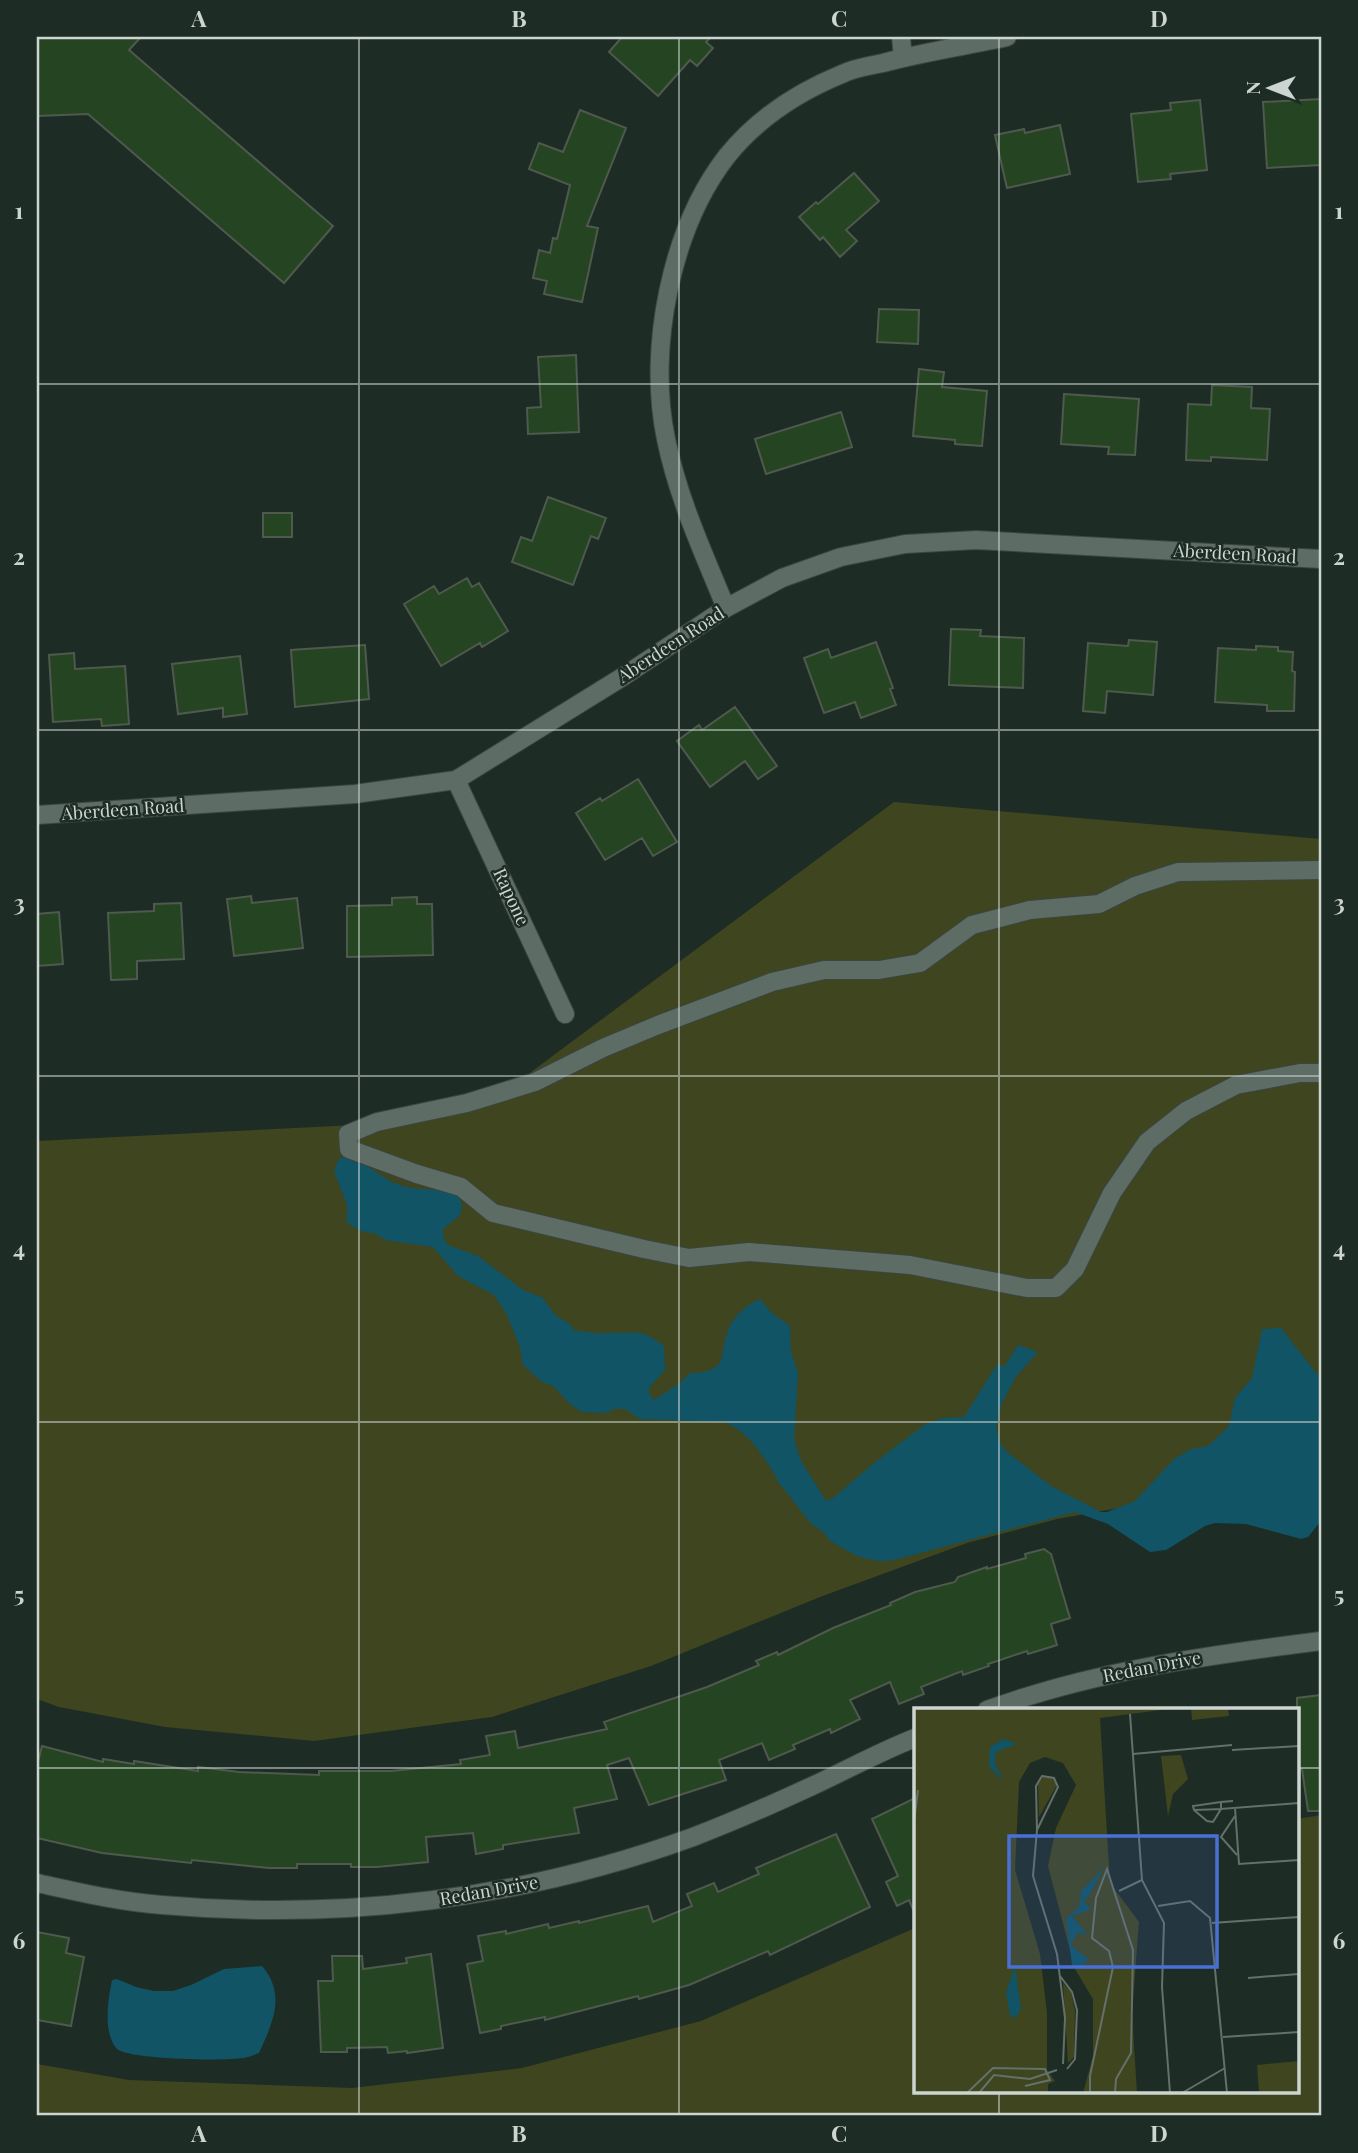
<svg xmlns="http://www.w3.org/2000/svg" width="1358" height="2153" font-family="'Playfair Display',serif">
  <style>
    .green { fill: #3f451f }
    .water { fill: #105465 }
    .building { fill: #254522; stroke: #4f594e; stroke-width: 2 }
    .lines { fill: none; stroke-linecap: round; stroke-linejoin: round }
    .minor-casing { stroke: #3a4641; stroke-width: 20 }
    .minor { stroke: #5d6c65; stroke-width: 18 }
    .grid { fill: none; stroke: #ccd5d1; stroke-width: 2; stroke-opacity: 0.55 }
    .labels { text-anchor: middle; stroke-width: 5; stroke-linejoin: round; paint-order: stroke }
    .street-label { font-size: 18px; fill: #ccd5d1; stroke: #1e2c26 }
    .inset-road { fill: none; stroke: #64706a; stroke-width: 2 }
    .view { fill: #4970d6; fill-opacity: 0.15; stroke: #4970d6; stroke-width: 3.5 }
    .inset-edge { fill: none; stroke: #ccd5d1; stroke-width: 3.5 }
    .neatline { fill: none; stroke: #ccd5d1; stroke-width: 2.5 }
    .grid-label { font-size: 23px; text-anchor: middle; font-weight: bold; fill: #ccd5d1 }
  </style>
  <rect width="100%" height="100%" fill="#1e2c26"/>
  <path class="green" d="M 894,802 L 1321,839 L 1321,1472 L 1057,1519 L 967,1543 L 820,1597 L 651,1666 L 492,1717 L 314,1741 L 165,1727 L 59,1707 L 37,1699 L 37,1141 L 355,1125 L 484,1107 Z
    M 1321,1815 L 1321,2116 L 37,2116 L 37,2064 L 129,2080 L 352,2088 L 522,2068 L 701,2021 L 915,1928 L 915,2092 L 1297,2092 L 1297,1819 Z"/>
  <path class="water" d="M 343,1157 C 358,1156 381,1178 397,1184 C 405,1187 416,1189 424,1189 C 442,1191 469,1187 460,1215 L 443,1229 L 444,1239 L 448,1245 L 478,1256 L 523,1290 L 543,1298 L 555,1315 L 570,1324 L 573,1330 C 586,1332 599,1334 612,1333 C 638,1333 641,1329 664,1346 L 665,1370 L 649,1388 L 649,1393 L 654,1400 L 680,1383 L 690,1373 C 699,1373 710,1372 717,1366 C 721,1362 722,1356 723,1351 C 727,1325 736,1310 760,1299 L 772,1313 L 790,1326 L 791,1352 L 798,1373 L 794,1439 L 801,1461 L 826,1501 L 833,1498 L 874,1463 L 924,1425 L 942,1418 L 964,1417 L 998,1363 L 1004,1367 L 1018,1345 L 1038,1352 L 1015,1378 L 1002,1403 L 996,1428 L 1001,1444 L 1007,1452 L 1051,1486 L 1101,1512 L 1107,1512 L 1135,1501 L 1174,1459 L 1191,1449 L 1208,1446 L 1229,1426 L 1235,1398 L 1252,1378 L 1262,1329 L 1281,1328 L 1321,1379 L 1321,1521 L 1308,1537 L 1301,1539 L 1246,1524 L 1215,1523 L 1205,1526 L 1166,1550 L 1150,1552 L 1108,1524 L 1075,1512 L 894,1560 C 868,1564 851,1554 829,1540 C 825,1530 815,1529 809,1521 C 798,1508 789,1494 777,1481 L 777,1478 C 761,1454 752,1434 724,1422 L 640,1419 L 625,1409 L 614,1409 L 606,1413 L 582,1412 L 571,1405 L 553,1386 L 542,1382 L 523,1365 L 520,1347 L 506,1313 L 494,1295 L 458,1276 L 433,1247 L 385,1240 L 376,1234 L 361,1231 L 347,1223 L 347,1205 L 334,1171 L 338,1160 Z
    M 262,1966 C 287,1995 272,2024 259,2053 C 254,2055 249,2057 244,2058 C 226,2061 125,2060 116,2048 C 103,2031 108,2000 112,1980 L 117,1979 L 136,1987 L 154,1991 L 173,1991 L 191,1985 L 224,1969 Z"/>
  <path class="building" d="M 37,37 L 141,37 L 129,50 L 333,226 L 284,283 L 88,114 L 37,116 Z
    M 622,37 L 711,37 L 706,42 L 713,48 L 697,66 L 690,60 L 658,96 L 609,52 Z
    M 1321,99 L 1321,165 L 1267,168 L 1263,102 Z
    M 1200,100 L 1207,170 L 1170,174 L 1171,179 L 1138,182 L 1131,114 L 1171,110 L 1170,103 Z
    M 580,110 L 626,128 L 587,226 L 598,228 L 582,302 L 544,294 L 547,281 L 533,278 L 539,250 L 550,253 L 553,238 L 557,239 L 570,185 L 529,169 L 539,143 L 563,152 Z
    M 1060,125 L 1070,174 L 1007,188 L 995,135 L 1024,129 L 1025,133 Z
    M 854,173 L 879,201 L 846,230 L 857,241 L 840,257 L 823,237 L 820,240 L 799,217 L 816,202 L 818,204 Z
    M 879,309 L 919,310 L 918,344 L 877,342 Z
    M 576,355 L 579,432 L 528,434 L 527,408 L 541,407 L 538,357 Z
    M 919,369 L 944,372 L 942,387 L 987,391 L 982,446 L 955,444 L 955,440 L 913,436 Z
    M 1212,385 L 1252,387 L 1251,408 L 1270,409 L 1267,460 L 1211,457 L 1211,461 L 1186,460 L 1188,404 L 1211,405 Z
    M 1064,394 L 1139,399 L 1135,455 L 1108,454 L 1109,447 L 1061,444 Z
    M 841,412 L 852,447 L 766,474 L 755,439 Z
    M 548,497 L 606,518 L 598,539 L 591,536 L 573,585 L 512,562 L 521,537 L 532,541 Z
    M 263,513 L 292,513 L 292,537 L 263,537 Z
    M 467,578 L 472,587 L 479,583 L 508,631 L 482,647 L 480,643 L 441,666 L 404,604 L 434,586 L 439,594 Z
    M 951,629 L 981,630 L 980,636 L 1024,638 L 1023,688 L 949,685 Z
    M 1129,640 L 1157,642 L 1153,695 L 1107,691 L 1105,713 L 1083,711 L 1088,643 L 1128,646 Z
    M 876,642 L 893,688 L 890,689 L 896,705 L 861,718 L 855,702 L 824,713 L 804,658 L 828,649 L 831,658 Z
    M 365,645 L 369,699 L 295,707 L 291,650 Z
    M 1256,646 L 1278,647 L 1278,651 L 1293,652 L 1292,671 L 1295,672 L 1294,711 L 1267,711 L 1267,705 L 1215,702 L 1218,648 L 1256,650 Z
    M 74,653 L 75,669 L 125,666 L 129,724 L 102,726 L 101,719 L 53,722 L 49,655 Z
    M 240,656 L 247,714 L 223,717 L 223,708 L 178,714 L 172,664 Z
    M 735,707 L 777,766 L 758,779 L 745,761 L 710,787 L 677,741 L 699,725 L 702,730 Z
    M 638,779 L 677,842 L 653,856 L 642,838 L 605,860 L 576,813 L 600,798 L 602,801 Z
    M 251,896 L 252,903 L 297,898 L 303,948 L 234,956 L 227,899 Z
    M 417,897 L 417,904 L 432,904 L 433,955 L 347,957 L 347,906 L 392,905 L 392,898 Z
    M 181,903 L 184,959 L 137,961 L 137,979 L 111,980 L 108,913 L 154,911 L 154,904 Z
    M 59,912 L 63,964 L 37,966 L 37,914 Z
    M 1044,1549 L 1051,1554 L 1070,1618 L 1051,1624 L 1057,1645 L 1028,1654 L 1027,1651 L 988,1664 L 989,1666 L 963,1675 L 962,1671 L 921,1687 L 924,1694 L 899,1704 L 890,1682 L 850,1700 L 860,1719 L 831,1733 L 830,1729 L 793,1745 L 795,1749 L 769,1760 L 762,1743 L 719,1760 L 726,1780 L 649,1805 L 629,1758 L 607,1765 L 617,1799 L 574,1808 L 579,1833 L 503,1845 L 503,1849 L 476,1854 L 473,1833 L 426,1837 L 428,1862 L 377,1867 L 351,1867 L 351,1864 L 297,1864 L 297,1868 L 269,1868 L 192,1860 L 191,1863 L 102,1853 L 37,1838 L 37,1766 L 42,1746 L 103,1762 L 103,1759 L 134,1764 L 134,1761 L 198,1771 L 198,1767 L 239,1772 L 319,1775 L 319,1771 L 391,1771 L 461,1764 L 460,1760 L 490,1755 L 486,1736 L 515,1731 L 518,1748 L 607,1729 L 604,1722 L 707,1687 L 759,1665 L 756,1661 L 777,1652 L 778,1655 L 833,1628 L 891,1605 L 890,1603 L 915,1592 L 955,1582 L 958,1577 L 987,1567 L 987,1569 L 1026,1558 L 1025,1554 Z
    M 1321,1695 L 1321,1811 L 1308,1811 L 1302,1769 L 1299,1769 L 1297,1750 L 1297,1698 Z
    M 915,1798 L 915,1914 L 909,1900 L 897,1906 L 886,1882 L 898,1876 L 872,1819 Z
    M 836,1834 L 870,1907 L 770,1955 L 768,1951 L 689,1985 L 639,1999 L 638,1996 L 545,2020 L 545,2017 L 501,2026 L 501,2029 L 480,2033 L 467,1964 L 483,1961 L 478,1936 L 506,1931 L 506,1934 L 548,1924 L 549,1928 L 579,1921 L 579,1923 L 648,1906 L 653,1922 L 692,1906 L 687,1894 L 714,1883 L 718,1892 L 759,1874 L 756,1868 Z
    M 37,1932 L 69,1938 L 66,1953 L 84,1957 L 71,2026 L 37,2020 Z
    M 431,1954 L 443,2048 L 407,2053 L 407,2051 L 388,2053 L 387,2047 L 347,2048 L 347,2052 L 321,2052 L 318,1981 L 333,1981 L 332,1956 L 362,1956 L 363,1969 L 407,1963 L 406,1958 Z"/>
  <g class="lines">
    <defs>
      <path id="minor" d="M 901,37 L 903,58
        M 726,608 C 703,552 678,498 666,439 C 647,349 671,228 727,156 C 757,119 798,92 842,74 C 854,68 869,66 883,63 C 924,52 966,46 1007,37
        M 456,780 L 565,1014
        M 37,815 L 355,794 L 456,780 L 624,676 L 726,608 L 782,578 L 841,557 L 905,544 L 976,540 L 1321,559
        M 1321,870 L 1178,872 L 1135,886 L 1099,904 L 1030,910 L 972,925 L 920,963 L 879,970 L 824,970 L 772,982 L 658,1025 L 603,1048 L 535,1082 L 467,1103 L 377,1122 L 348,1134 L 349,1149 L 417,1174 L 461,1187 L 493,1213 L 644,1249 L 689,1258 L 749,1252 L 910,1265 L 1027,1288 L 1056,1288 L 1075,1269 L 1112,1193 L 1147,1142 L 1186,1111 L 1236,1085 L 1300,1073 L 1321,1073
        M 987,1710 C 1094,1671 1209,1655 1321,1641
        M 37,1883 C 78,1892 120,1902 162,1905 C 342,1921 523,1899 693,1837 C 732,1822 771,1805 810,1787 C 845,1771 879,1752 915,1738"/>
    </defs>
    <use href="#minor" class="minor-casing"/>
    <use href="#minor" class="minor"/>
  </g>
  <path class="grid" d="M 359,37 L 359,2116M 679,37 L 679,2116M 999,37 L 999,1710M 37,384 L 1321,384M 37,730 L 1321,730M 37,1076 L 1321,1076M 37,1422 L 1321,1422M 37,1768 L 915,1768M 1297,1768 L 1321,1768M 999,2092 L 999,2116"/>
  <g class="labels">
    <g class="street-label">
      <text transform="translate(1235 554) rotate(3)" y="6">Aberdeen Road</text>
      <text transform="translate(671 645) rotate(-33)" y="6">Aberdeen Road</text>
      <text transform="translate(123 810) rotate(-4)" y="6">Aberdeen Road</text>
      <text transform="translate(511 897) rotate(65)" y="6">Rapone</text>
      <text transform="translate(1152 1667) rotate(-11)" y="6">Redan Drive</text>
      <text transform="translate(489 1891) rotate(-10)" y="6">Redan Drive</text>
    </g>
  </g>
  <g transform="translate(914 1708)">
    <rect width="385" height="385" fill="#1e2c26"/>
    <path d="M 0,0 L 262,0 L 186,10 L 196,175 L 225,214 L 218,306 L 223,385 L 169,385 L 179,348 L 179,291 L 161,261 L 134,158 L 142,120 L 162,77 L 149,55 L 131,49 L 116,55 L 105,74 L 101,162 L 126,246 L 133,305 L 133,362 L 141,373 L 134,376 L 134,385 L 0,385 ZM 277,0 L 314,0 L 315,8 L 278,12 ZM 267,47 L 274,71 L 259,86 L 254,108 L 247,48 ZM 129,69 L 138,69 L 143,77 L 125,109 L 124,76 ZM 149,275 L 157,284 L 161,303 L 160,349 L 154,355 ZM 385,353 L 385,385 L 345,385 L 343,357 Z" fill="#3f451f"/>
    <path d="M 89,31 L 103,36 L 82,44 L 81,56 L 90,73 L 75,59 L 76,39 ZM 190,160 L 173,191 L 168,191 L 177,201 L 158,208 L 173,226 L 163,225 L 157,237 L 175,252 L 167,258 L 158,257 L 152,211 L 165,199 L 167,183 ZM 101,258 L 107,301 L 101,310 L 96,308 L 92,284 Z" fill="#105465"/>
    <path class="inset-road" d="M 216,6 L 228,172 L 250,215 L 248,279 L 256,385M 318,42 L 385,38M 219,46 L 318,37M 128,68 L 140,70 L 144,79 L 123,122 L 122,78 ZM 319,93 L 307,94 L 307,101 L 385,95M 321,100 L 325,156 L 385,152M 280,102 L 307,101 L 299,114 L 293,113 L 280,102 L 279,98 L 307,94M 321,108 L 307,129 L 323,147M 0,114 L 4,82M 123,122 L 119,168 L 143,246 L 151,310 L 149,356M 205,183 L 228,172M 244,198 L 276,193 L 296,210 L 313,385M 298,215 L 385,209M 146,268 L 158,284 L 163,302 L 161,351 L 153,361M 334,270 L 385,266M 309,329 L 385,324M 53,385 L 79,360 L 131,361 L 136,372 L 111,378M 65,385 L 80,367 L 116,371 L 143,362M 176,385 L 176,368 L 199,259 L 195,243 L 178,230 L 182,190 L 193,161 L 219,242 L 217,345 L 202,371 L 201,385M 268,385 L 311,360"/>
    <path class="view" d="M 95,128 L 303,128 L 303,259 L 95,259 Z"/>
    <rect width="385" height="385" class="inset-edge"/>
  </g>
  <rect width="1358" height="2153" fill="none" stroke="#1e2c26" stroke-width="77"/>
  <g transform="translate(1270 88) rotate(270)" stroke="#1e2c26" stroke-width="5" paint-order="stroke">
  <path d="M0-5L12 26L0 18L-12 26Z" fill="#ccd5d1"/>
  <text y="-10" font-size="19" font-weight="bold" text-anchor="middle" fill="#ccd5d1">N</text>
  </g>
  <rect x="38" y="38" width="1282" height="2076" class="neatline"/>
  <g class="grid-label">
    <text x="199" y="27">A</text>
    <text x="519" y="27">B</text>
    <text x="839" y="27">C</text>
    <text x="1159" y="27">D</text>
    <text x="19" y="219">1</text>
    <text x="1339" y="219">1</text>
    <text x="19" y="565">2</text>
    <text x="1339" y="565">2</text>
    <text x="19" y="911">3</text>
    <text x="1339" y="911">3</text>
    <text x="19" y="1257">4</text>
    <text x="1339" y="1257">4</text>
    <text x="19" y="1603">5</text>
    <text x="1339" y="1603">5</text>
    <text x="19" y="1949">6</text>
    <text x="1339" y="1949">6</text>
    <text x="199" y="2142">A</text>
    <text x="519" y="2142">B</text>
    <text x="839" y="2142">C</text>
    <text x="1159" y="2142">D</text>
  </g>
</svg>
